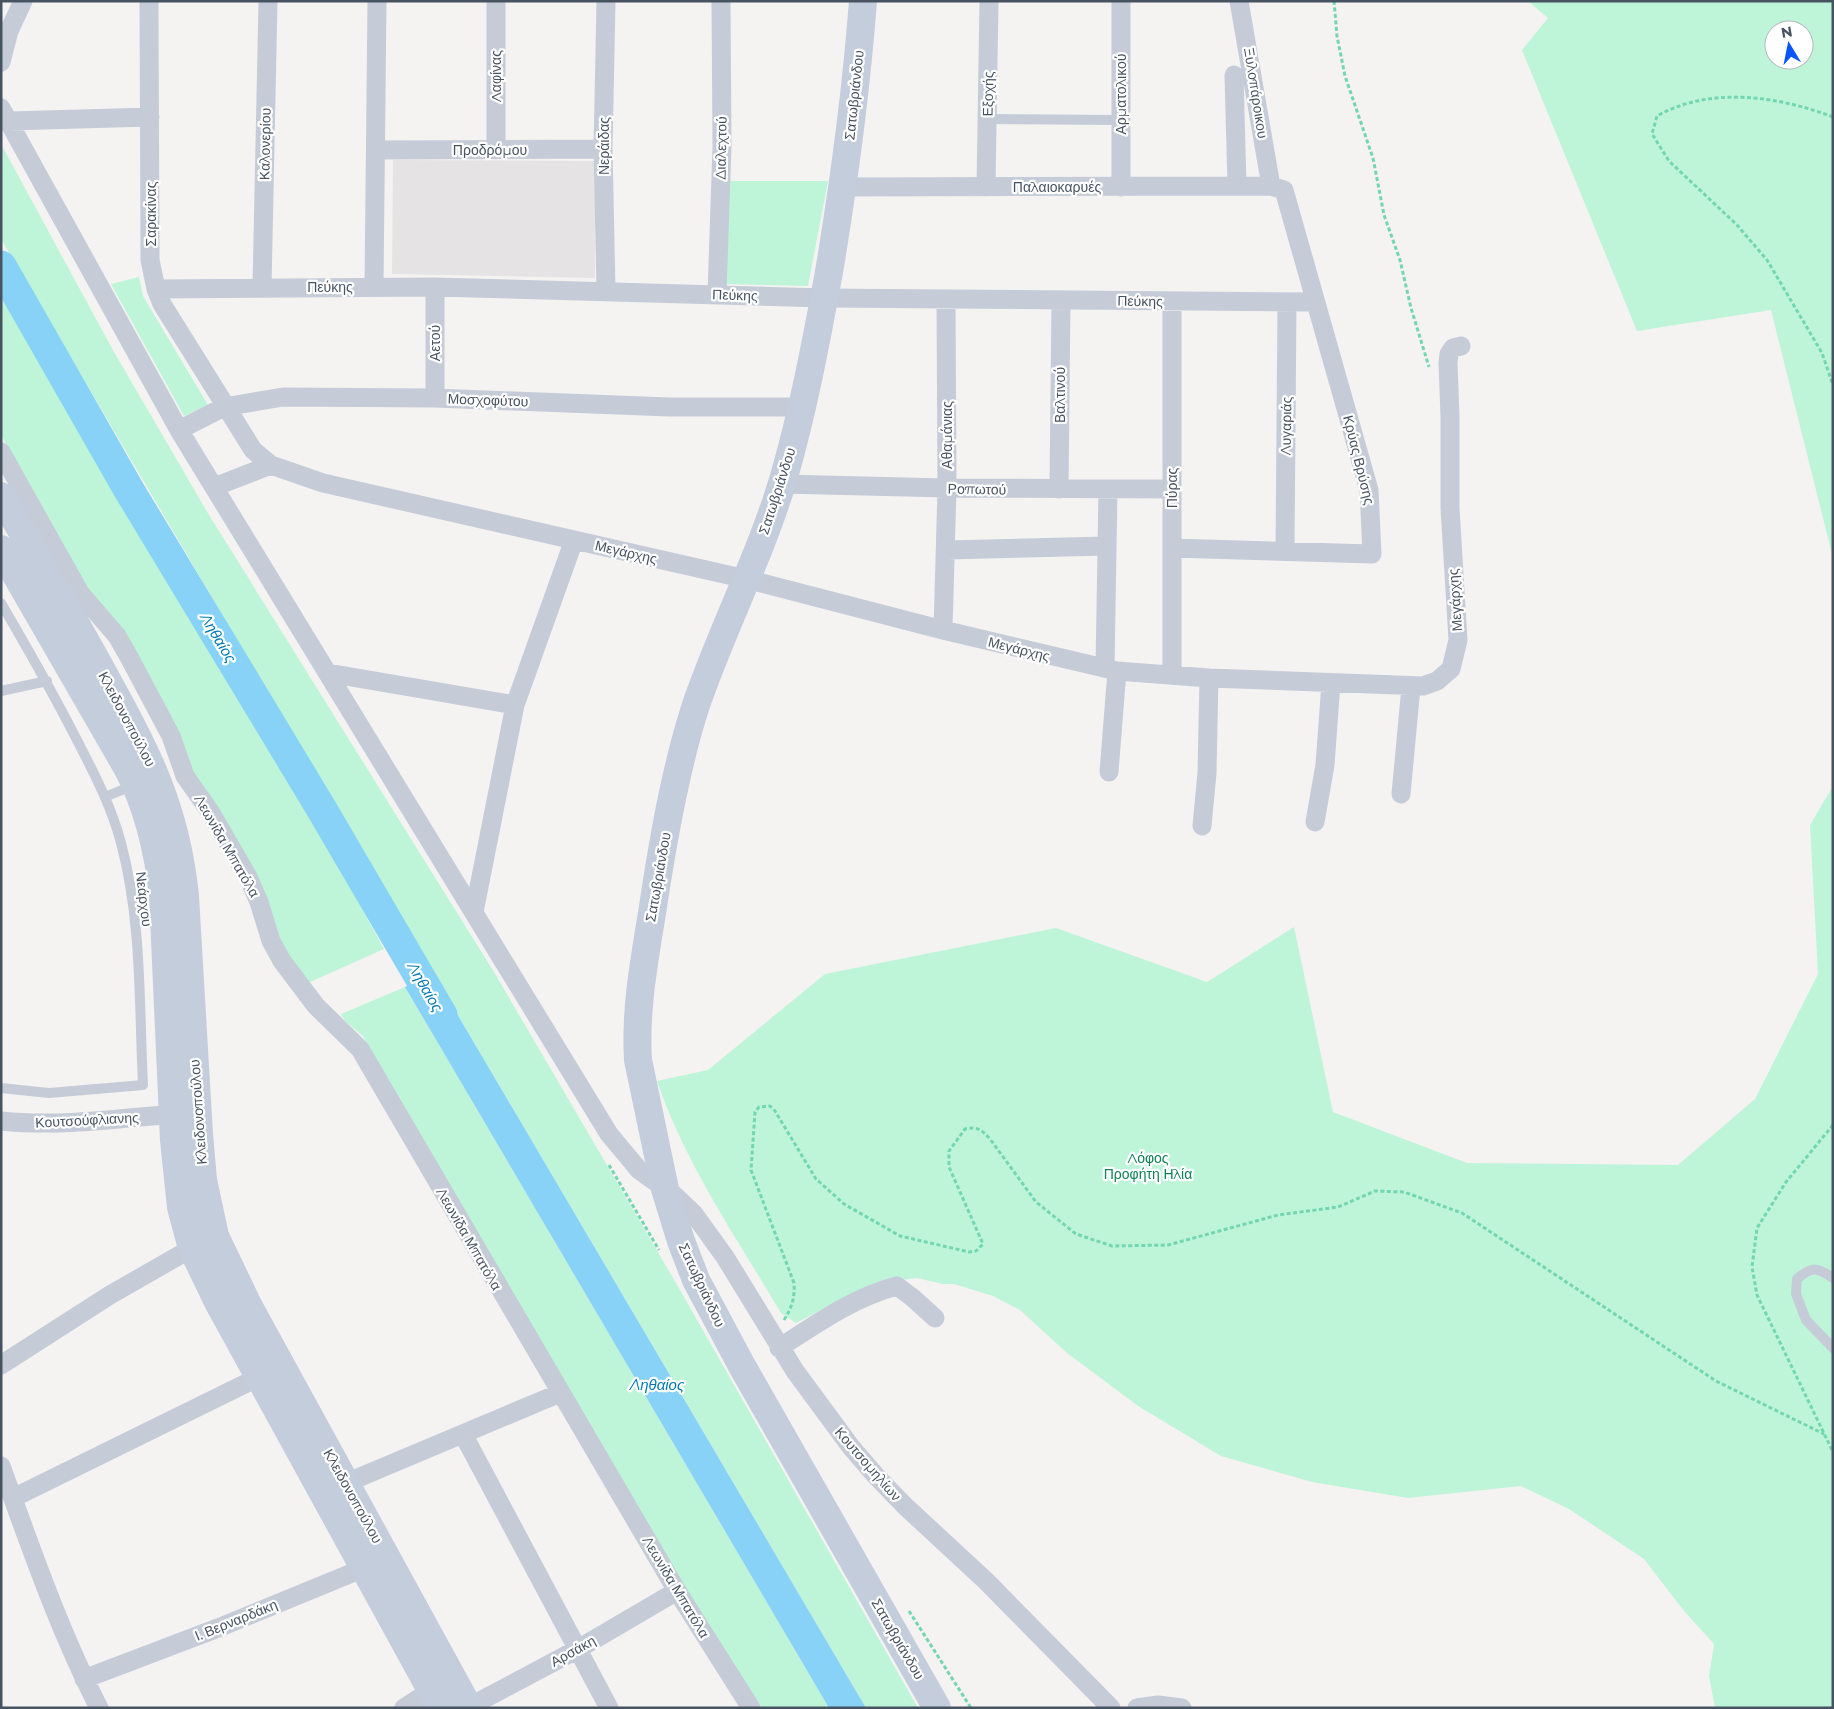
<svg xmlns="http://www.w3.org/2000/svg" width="1834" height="1709" font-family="Montserrat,sans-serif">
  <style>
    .education { fill: #e6e3e4 }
    .green { fill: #bef5d9; fill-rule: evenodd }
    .water { fill: #87d2f6 }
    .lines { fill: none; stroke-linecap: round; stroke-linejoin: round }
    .river { stroke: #87d2f6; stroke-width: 31 }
    .path { stroke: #72d7b0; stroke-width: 3; stroke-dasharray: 4 2.5; stroke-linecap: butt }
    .lane { stroke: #c5ccd8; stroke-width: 10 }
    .street { stroke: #c5ccd8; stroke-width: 19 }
    .secondary { stroke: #c3cddc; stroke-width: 28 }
    .labels { text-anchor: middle; stroke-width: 4.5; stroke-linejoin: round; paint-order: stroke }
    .street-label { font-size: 14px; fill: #485362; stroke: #fff }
    .park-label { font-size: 14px; fill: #0e8254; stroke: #fff }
    .water-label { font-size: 15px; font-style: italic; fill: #017ab4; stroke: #fff }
  </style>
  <rect width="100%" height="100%" fill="#f5f2f2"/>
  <path class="education" d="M 393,160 L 595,161 L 595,278 L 392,274 Z"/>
  <path class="green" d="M 1528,1 L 1833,1 L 1833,558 L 1771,310 L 1637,331 L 1522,50 L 1548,18 ZM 1774,30 L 1804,30 L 1804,60 L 1774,60 Z
    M 1,144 L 114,352 L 209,515 L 494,972 L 680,1290 L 918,1708 L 866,1708 L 1,239 Z
    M 728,181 L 828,181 L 808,286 L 725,284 Z
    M 139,277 L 143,296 L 208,405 L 184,416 L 111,284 Z
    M 1,292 L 165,577 L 326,843 L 384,949 L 308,983 L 288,961 L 1,435 Z
    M 1833,786 L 1833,1708 L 1715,1708 L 1709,1676 L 1714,1644 L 1684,1611 L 1644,1559 L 1569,1509 L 1521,1486 L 1408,1498 L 1312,1482 L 1221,1456 L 1138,1406 L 1067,1353 L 1020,1310 L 993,1296 L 954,1284 L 943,1284 L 917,1278 L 894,1281 L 846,1297 L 796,1323 L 781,1313 C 736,1237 686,1165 657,1081 L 708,1070 L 825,974 L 1056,928 L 1207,982 L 1294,927 L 1333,1112 L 1467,1163 L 1678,1165 L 1755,1099 L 1818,974 L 1810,825 Z
    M 405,987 L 829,1708 L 762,1708 L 687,1595 L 374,1059 L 363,1036 L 345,1021 L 341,1014 Z"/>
  <path class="water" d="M 433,973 L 866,1708 L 829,1708 L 405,987 Z"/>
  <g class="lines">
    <path class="river" d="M 1,266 L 129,490 L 321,808 L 442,1015"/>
    <path class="path" d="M 1334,1 L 1337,36 L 1345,76 L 1373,158 L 1384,215 L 1400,260 L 1411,308 L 1429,367
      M 1833,117 C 1778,96 1710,86 1657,116 L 1652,134 L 1669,161 L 1737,225 L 1767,260 L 1822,353 L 1833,385
      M 1833,1125 L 1786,1182 L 1757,1228 L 1752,1267 L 1757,1295 L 1833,1452
      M 609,1165 L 659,1250
      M 784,1320 C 792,1307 795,1298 794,1283 L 751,1170 L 755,1112 L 759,1107 L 770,1106 L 775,1111 L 816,1179 L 844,1204 L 900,1236 L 969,1252 L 976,1251 L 983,1244 L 949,1167 L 949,1151 L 965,1129 C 977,1126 982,1130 990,1139 L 1036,1202 L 1076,1234 L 1112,1246 L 1168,1245 L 1278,1215 L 1338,1207 L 1375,1191 L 1404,1192 L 1462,1213 L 1716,1381 L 1824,1434
      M 909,1611 L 971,1708"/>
    <path class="lane" d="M 987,119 L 1121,120
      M 1,603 C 28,649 54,695 78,742 C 95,775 112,808 121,843 C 142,921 139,1005 143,1085 L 49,1093 L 1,1088
      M 1,691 L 47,681
      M 105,797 L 134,785
      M 1833,1278 C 1817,1267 1812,1266 1797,1279 L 1796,1294 L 1806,1320 L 1833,1348"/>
    <path class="street" d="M 149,1 L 150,260 L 156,289 L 162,304 L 253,450 L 271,465 L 323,483 L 746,579 L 943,630 L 1117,671 L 1209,678 L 1423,686 L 1437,681 L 1451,669 L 1458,640 L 1450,508 L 1450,417 L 1448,363 L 1449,354 L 1453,348 L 1461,346
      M 1121,1 L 1121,187
      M 1239,1 L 1271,186
      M 1,62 L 9,31 L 23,1
      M 1234,75 L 1237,186
      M 1,108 L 179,430 L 609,1134 L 639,1170 L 674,1195 L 694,1214 L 725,1257 L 795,1371 L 851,1447 L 876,1476 L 905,1506 L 986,1581 L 1111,1708
      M 9,121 L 150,117
      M 376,150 L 603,149
      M 496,150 L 496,1
      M 844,187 L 1271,186 L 1284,190 L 1369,490 L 1372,554 L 1172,548
      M 986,187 L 989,1
      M 374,286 L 377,1
      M 262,287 L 268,1
      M 156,289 L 435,287 L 824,298 L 1315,302
      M 606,290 L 603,149 L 606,1
      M 717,294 L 722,146 L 721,1
      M 1172,301 L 1172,675
      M 435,398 L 435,287
      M 179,430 L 224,407 L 283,397 L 435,398 L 669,407 L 803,407
      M 1,452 L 80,593 L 117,636 L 129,657 L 171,736 L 185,776 L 211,813 L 248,877 L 259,902 L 271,941 L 282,961 L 316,1006 L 360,1049 L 677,1591 L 751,1708
      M 782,484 L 947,488 L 1172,489
      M 214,487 L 271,465
      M 1059,489 L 1061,300
      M 946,550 L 1107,546
      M 1285,551 L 1287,302
      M 943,630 L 947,488 L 946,299
      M 1105,668 L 1108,489
      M 328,673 L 515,705
      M 1109,772 L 1117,671
      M 1401,794 L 1411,687
      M 1315,822 L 1325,765 L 1331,683
      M 1202,826 L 1207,773 L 1209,678
      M 474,912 L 515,705 L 574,540
      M 1,1121 C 59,1127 116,1119 173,1114
      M 779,1348 C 816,1324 854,1297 897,1286 L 913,1298 L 935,1318
      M 1,1365 L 110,1295 L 192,1248
      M 463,1434 L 609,1708
      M 1,1466 C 31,1548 59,1630 99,1708
      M 346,1483 L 560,1393
      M 13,1498 L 259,1377
      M 84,1679 L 218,1628 L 374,1564
      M 404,1708 L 432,1690
      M 467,1708 L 578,1649 L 677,1591
      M 1137,1708 L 1158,1705 L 1182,1708"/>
    <path class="secondary" d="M 863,1 C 856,93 844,182 829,272 C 816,342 803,412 783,480 C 760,557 722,629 696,705 C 675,769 662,846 652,913 C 644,962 635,1010 638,1060 L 665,1189 L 681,1241 L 696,1280 L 742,1366 L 937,1708
      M 1,496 C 35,553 68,609 100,667 C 144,747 176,804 185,896 L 199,1134 L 203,1180 L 215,1236 L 248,1305 L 469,1708
      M 1,549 L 128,769 C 149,809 158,851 163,895 L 174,1140 L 181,1207 L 192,1248 L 218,1302 L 441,1708"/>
  </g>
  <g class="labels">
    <g class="street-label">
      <text transform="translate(496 76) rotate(-90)" y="5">Λαφίνας</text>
      <text transform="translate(1256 93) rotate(81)" y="5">Ξυλοπάροικου</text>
      <text transform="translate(988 94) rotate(-89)" y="5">Εξοχής</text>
      <text transform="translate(1121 94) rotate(-90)" y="5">Αρματολικού</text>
      <text transform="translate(854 95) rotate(-84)" y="5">Σατωβριάνδου</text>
      <text transform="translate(265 144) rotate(-89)" y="5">Καλονερίου</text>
      <text transform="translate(604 146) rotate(-90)" y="5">Νεράιδας</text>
      <text transform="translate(721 148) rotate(-89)" y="5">Διαλεχτού</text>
      <text x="490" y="155">Προδρόμου</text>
      <text x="1057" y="192">Παλαιοκαρυές</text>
      <text transform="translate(151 214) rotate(-90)" y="5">Σαρακίνας</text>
      <text x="330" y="292">Πεύκης</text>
      <text transform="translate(735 295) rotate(2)" y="5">Πεύκης</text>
      <text transform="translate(1140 301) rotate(1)" y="5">Πεύκης</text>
      <text transform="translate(435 343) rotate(-90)" y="5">Αετού</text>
      <text transform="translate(1060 395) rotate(-90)" y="5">Βαλτινού</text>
      <text transform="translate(488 400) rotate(2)" y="5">Μοσχοφύτου</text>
      <text transform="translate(1286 426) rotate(-89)" y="5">Λυγαριάς</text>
      <text transform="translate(947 435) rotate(-90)" y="5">Αθαμάνιας</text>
      <text transform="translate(1359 460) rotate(76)" y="5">Κρύας Βρύσης</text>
      <text transform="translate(1172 488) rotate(-90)" y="5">Πύρας</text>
      <text transform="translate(977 489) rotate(1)" y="5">Ροπωτού</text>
      <text transform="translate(777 491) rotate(-72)" y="5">Σατωβριάνδου</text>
      <text transform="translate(626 552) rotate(13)" y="5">Μεγάρχης</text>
      <text transform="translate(1455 600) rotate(-94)" y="5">Μεγάρχης</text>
      <text transform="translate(1019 649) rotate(14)" y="5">Μεγάρχης</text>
      <text transform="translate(127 719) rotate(62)" y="5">Κλειδονοπούλου</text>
      <text transform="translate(227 846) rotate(60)" y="5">Λεωνίδα Μπατόλα</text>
      <text transform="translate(658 877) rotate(-80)" y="5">Σατωβριάνδου</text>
      <text transform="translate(144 899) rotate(83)" y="5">Νεάρχου</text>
      <text transform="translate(198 1112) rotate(-94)" y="5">Κλειδονοπούλου</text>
      <text transform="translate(87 1120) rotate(-3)" y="5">Κουτσούφλιανης</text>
      <text transform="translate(469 1239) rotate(60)" y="5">Λεωνίδα Μπατόλα</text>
      <text transform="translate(702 1285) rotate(65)" y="5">Σατωβριάνδου</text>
      <text transform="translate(868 1464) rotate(49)" y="5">Κουτσομηλίων</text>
      <text transform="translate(353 1496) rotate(61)" y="5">Κλειδονοπούλου</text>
      <text transform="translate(676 1587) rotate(59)" y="5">Λεωνίδα Μπατόλα</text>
      <text transform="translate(236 1620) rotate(-22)" y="5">Ι. Βερναρδάκη</text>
      <text transform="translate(898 1639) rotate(60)" y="5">Σατωβριάνδου</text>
      <text transform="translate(573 1651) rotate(-29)" y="5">Αρσάκη</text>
    </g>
    <g class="park-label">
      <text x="1148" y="1163">Λόφος<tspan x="1148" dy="16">Προφήτη Ηλία</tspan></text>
    </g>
    <g class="water-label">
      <text transform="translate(218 638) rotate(59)" y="5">Ληθαίος</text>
      <text transform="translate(425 987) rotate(60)" y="5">Ληθαίος</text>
      <text x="657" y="1390">Ληθαίος</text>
    </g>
  </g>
  <rect width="1834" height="1709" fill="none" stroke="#485362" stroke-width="5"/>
  <g transform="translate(1789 45) rotate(350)"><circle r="24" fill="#ffffff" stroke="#b6bac0"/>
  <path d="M0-4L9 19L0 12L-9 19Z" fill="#0856f9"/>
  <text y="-8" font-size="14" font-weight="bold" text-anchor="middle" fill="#485362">N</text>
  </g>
</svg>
